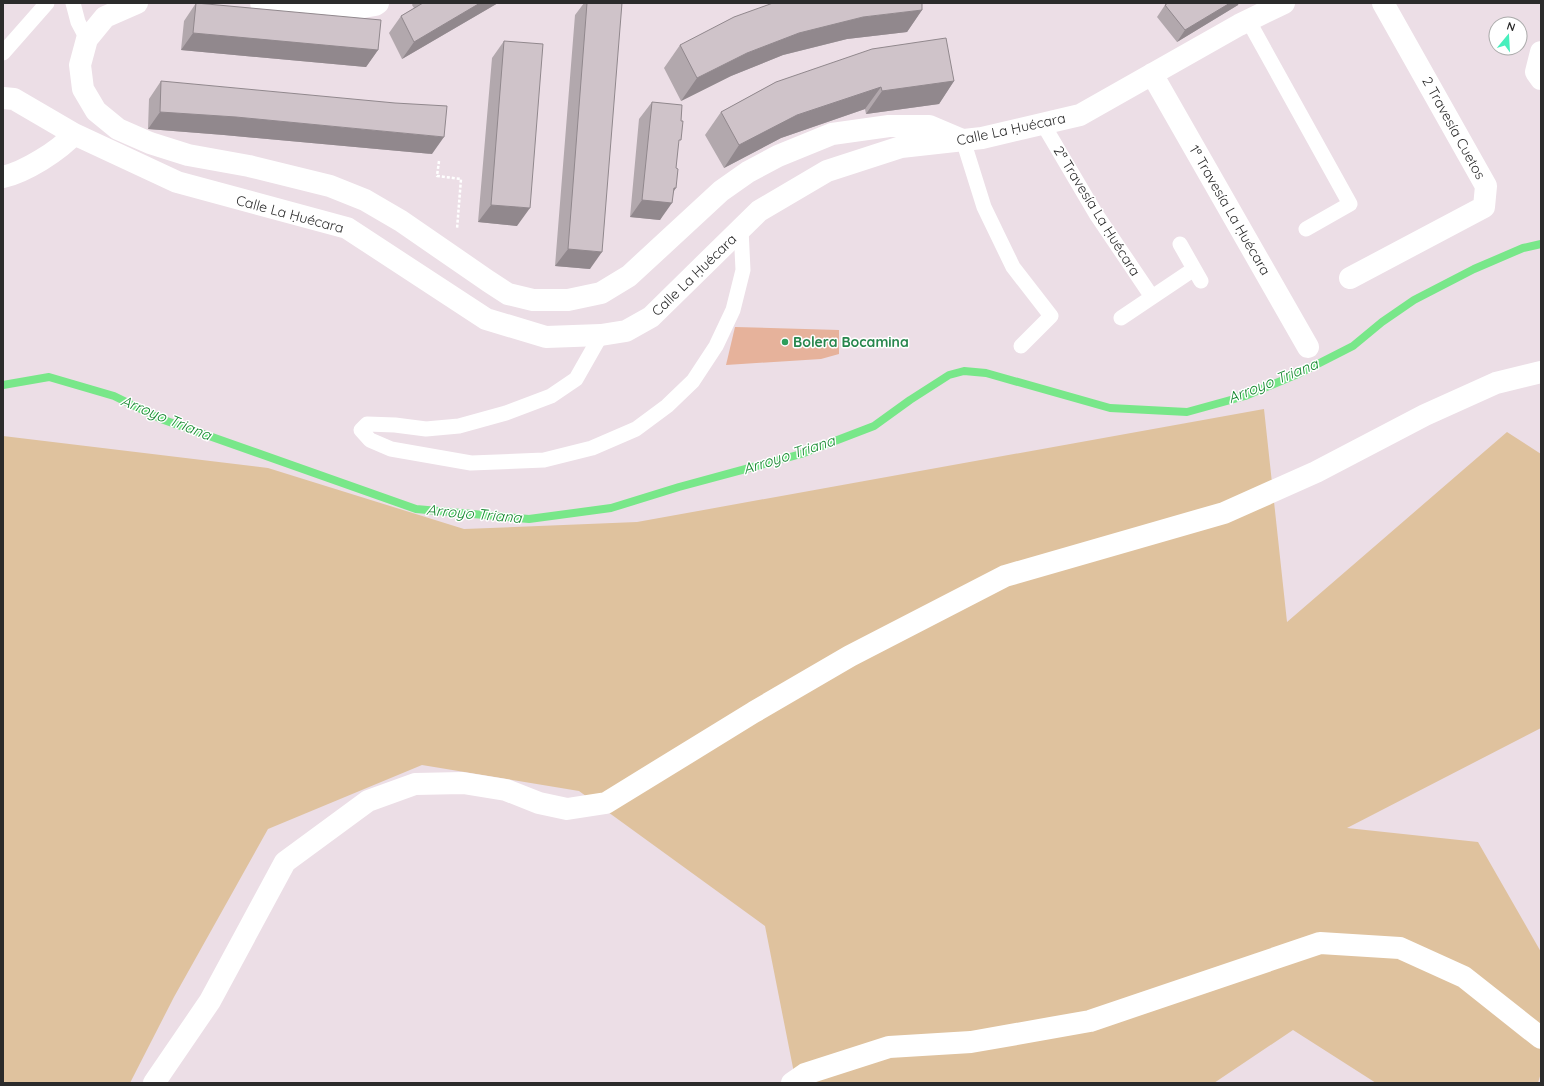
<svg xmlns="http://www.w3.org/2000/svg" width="1544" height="1086" font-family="Quicksand,sans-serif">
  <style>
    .green { fill: #dfc29e }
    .pitch { fill: #e6b29b }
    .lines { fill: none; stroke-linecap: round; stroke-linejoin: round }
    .stream { stroke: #78e789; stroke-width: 8 }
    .path { stroke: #fff; stroke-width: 2.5; stroke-dasharray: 3 2; stroke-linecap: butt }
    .service { stroke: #fff; stroke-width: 15 }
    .minor { stroke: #fff; stroke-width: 22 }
    .wall { fill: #b2a8ad }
    .shaded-wall { fill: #91888d }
    .building { fill: #cfc3c9; stroke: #91888d }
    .leisure-dot { fill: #2e9e5b; stroke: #fff; stroke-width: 1.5 }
    .labels { text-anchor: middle; stroke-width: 3; stroke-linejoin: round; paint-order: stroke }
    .street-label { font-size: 14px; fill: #2b2b2b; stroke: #fff }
    .leisure-label { font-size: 14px; font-weight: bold; fill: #27864d; stroke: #fff; text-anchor: start }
    .water-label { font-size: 15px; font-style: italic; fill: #168730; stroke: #fff }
  </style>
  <rect width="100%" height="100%" fill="#ecdee6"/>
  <path class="green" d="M 1264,409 L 1287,622 L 1507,432 L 1541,454 L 1541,728 L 1347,828 L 1478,842 L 1541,952 L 1541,1073 L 1538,1083 L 1376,1083 L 1293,1030 L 1214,1083 L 796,1083 L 765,926 L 579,791 L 422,765 L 268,829 L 174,997 L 130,1083 L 3,1083 L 3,436 L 268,468 L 464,529 L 637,522 Z"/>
  <path class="pitch" d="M 735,327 L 839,330 L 839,354 L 821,359 L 726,365 Z"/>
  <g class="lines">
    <path class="stream" d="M 3,385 L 49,377 L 114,396 L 161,419 L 416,509 L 529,519 L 611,508 L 679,487 L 801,454 L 874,426 L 910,400 L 949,375 L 964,371 L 986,373 L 1110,408 L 1187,412 L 1245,396 L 1300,373 L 1353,346 L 1382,322 L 1414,300 L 1474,269 L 1523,248 L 1541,244"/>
    <path class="path" d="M 439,161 L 437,176 L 461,179 L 457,229"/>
    <path class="service" d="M 73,3 L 78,22 L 87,39
      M 1248,20 L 1350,204 L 1306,229
      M 3,53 L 47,3
      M 1043,124 L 1096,214 L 1152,297
      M 963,140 L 984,207 L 1013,267 L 1051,316 L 1021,346
      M 1180,244 L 1201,281
      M 1121,318 L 1194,269
      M 601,335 L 576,379 L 551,396 L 506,413 L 459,426 L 426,429 L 395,425 L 367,424 L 361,430 L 370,440 L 391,449 L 471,463 L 544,460 L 592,448 L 636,429 L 667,406 L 693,381 L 716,346 L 733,310 L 743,270 L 741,229"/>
    <path class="minor" d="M 137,3 L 105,17 L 87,39 L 80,65 L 83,89 L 96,111 L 118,129 L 150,143 L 188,155 L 249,166 L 330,186 L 365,200 L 401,221 L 488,281 L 508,294 L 533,300 L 568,300 L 601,293 L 629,276 L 721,191 L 748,172 L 778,156 L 832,134 L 889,126 L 929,126 L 962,140
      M 261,3 L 341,11 L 375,5 L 378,3
      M 1541,52 L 1536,72 L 1541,79
      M 1152,74 L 1308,347
      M 3,98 L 14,99 L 74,134 L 177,182 L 347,228 L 486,319 L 546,337 L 601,335 L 626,331 L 651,317 L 759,211 L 827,171 L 901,147 L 982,138 L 1080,115 L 1239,25 L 1284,3
      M 3,177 C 25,172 59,151 74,134
      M 1350,278 L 1484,207 L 1486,186 L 1383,3
      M 154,1083 L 210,1001 L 285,862 L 368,801 L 415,784 L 463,783 L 506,790 L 539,803 L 567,809 L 606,803 L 754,712 L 850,656 L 1005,576 L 1224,513 L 1316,472 L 1425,415 L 1496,383 L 1541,372
      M 792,1083 L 805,1074 L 889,1047 L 971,1042 L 1090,1021 L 1320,943 L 1400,948 L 1464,977 L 1541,1038"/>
  </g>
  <path class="wall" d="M 196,3 L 378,50 L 366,67 L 181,50 L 184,21 Z
    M 413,3 L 498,3 L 402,59 L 389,33 L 401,16 L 414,8 L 412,5 Z
    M 584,3 L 622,3 L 590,269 L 555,266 L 575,15 Z
    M 1165,5 L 1238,5 L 1177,42 L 1157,17 Z
    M 922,10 L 907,32 L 847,39 L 783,55 L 731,76 L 681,101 L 664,68 L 680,45 Z
    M 504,41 L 517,226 L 478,222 L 492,58 Z
    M 161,81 L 432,154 L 224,135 L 148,129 L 149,99 Z
    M 954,81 L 939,104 L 866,114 L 865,109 L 781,138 L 724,168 L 705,135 L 721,112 L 776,82 Z
    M 652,102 L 678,143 L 674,191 L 660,220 L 630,217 L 639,119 Z"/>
  <path class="shaded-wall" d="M 480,3 L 498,3 L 402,59 L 414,42 Z
    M 1230,3 L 1239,3 L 1238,5 L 1177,42 L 1185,30 Z
    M 922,10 L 907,32 L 847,39 L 783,55 L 731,76 L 681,101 L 697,78 L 747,53 L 799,33 L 863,17 Z
    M 193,33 L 378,50 L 366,67 L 181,50 Z
    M 954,81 L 939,104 L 866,114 L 882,91 Z
    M 881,87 L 865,109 L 781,138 L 724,168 L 739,145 L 797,115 Z
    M 160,112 L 236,117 L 444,137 L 432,154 L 224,135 L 148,129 Z
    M 674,188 L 676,188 L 666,202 L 672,203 L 660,220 L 630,217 L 642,200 Z
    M 491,205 L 530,208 L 517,226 L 478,222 Z
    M 568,249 L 602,252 L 590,269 L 555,266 Z"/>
  <path class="building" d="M 196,3 L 381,20 L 378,50 L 193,33 Z
    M 423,3 L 480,3 L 414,42 L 401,16 Z
    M 587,3 L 622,3 L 602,252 L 568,249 Z
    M 773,3 L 922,3 L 922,10 L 863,17 L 799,33 L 747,53 L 697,78 L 680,45 L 734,17 Z
    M 1168,3 L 1230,3 L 1185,30 L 1165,5 Z
    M 946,38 L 954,81 L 882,91 L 881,87 L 797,115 L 739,145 L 721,112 L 776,82 L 872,49 Z
    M 504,41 L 543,44 L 530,208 L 491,205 Z
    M 161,81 L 395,103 L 447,106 L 444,137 L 236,117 L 160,112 Z
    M 652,102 L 682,105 L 681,121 L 683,121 L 681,140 L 679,140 L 676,168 L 678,169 L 676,188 L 674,188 L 672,203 L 642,200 Z"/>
  <circle class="leisure-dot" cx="785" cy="342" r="4"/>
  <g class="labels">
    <g class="street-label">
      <text transform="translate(1454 128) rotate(61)" y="5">2 Travesía Cuetos</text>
      <text transform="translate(1011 129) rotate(-12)" y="5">Calle La Ḥuécara</text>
      <text transform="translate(1230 210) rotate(60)" y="5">1ª Travesía La Ḥuécara</text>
      <text transform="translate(1097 211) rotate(58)" y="5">2ª Travesía La Ḥuécara</text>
      <text transform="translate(290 214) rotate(15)" y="5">Calle La Ḥuécara</text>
      <text transform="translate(694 275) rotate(-44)" y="5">Calle La Ḥuécara</text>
    </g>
    <g class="leisure-label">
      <text x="793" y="347">Bolera Bocamina</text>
    </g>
    <g class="water-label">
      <text transform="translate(1273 381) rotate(-22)" y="5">Arroyo Triana</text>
      <text transform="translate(166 418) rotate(22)" y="5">Arroyo Triana</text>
      <text transform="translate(789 455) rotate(-18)" y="5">Arroyo Triana</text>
      <text transform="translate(474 514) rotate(5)" y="5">Arroyo Triana</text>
    </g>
  </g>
  <rect width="1544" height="1086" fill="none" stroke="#2b2b2b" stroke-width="8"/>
  <g transform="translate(1508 36) rotate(18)"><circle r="19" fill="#ffffff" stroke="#aaaaaa"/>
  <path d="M0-3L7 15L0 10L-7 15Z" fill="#48efbd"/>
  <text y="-6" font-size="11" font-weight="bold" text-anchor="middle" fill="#2b2b2b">N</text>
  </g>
</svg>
